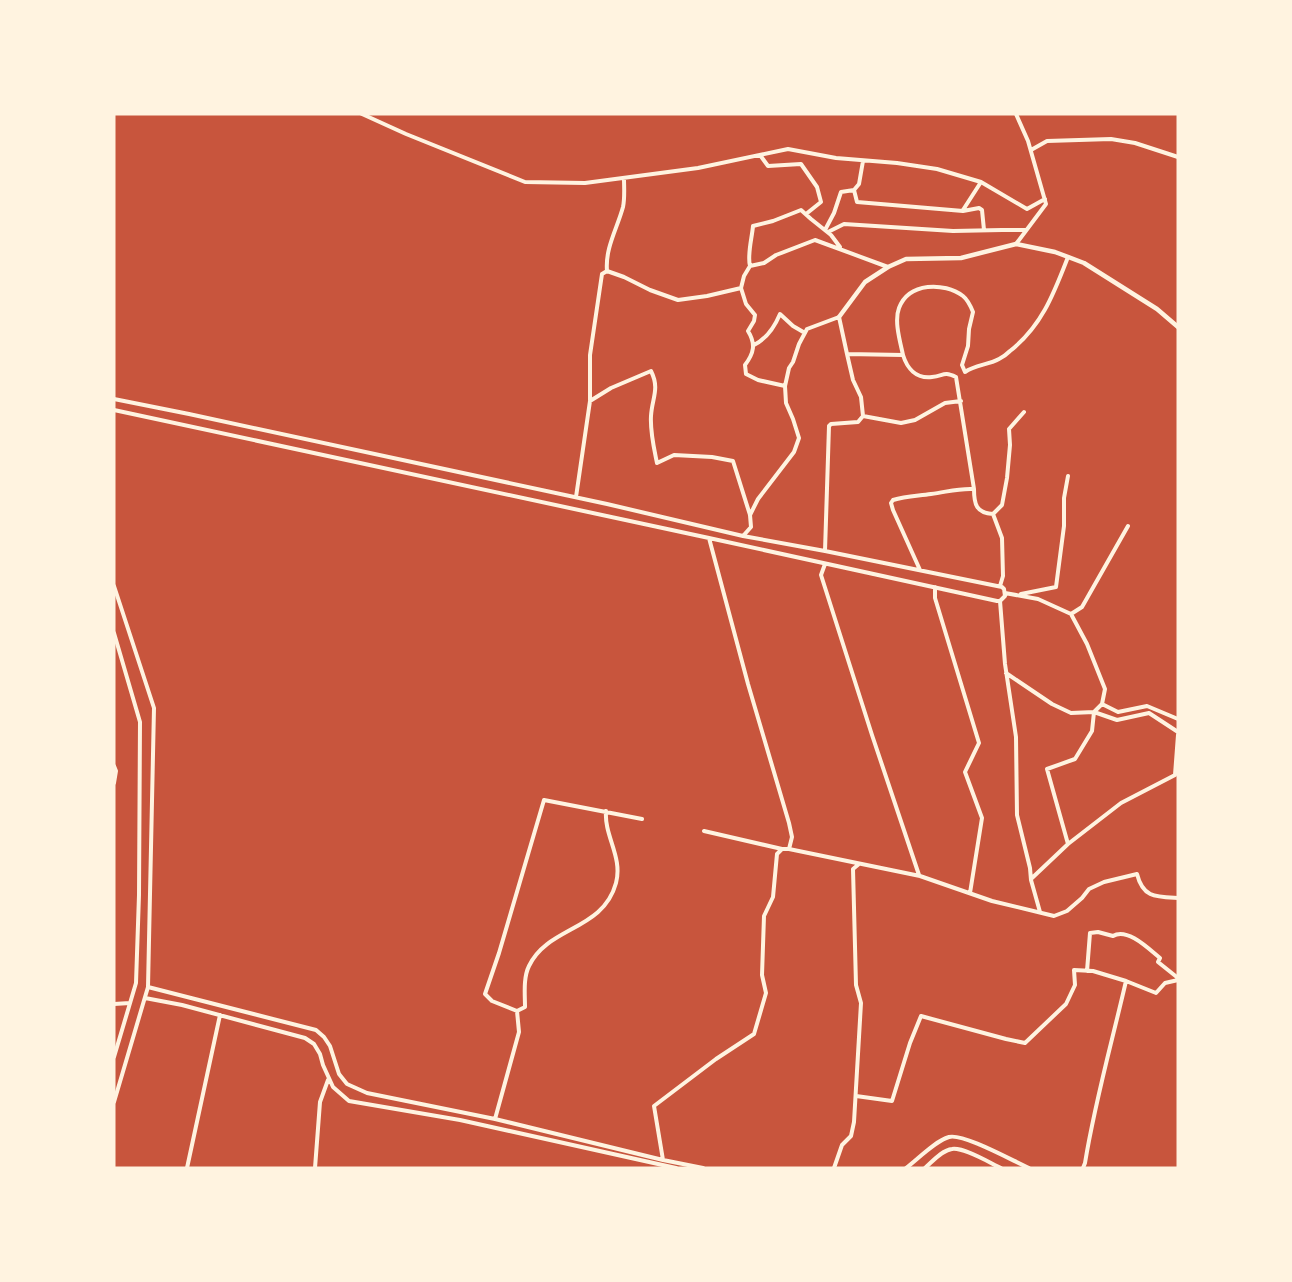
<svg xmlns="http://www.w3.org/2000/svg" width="1292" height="1282" font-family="'Source Sans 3',sans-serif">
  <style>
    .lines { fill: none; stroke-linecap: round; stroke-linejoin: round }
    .minor { stroke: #fff3e0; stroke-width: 4 }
    .tertiary { stroke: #fff3e0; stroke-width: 4.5 }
  </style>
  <rect width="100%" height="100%" fill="#c8553d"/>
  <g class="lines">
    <path class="minor" d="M 362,114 L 406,134 L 525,182 L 585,183 L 698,168 L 788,149 L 836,158 L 897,163 L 937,169 L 981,182 L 1027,209 L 1045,199
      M 1016,114 L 1028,141 L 1046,204 L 1016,244
      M 1031,150 L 1047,141 L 1111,139 L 1135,143 L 1178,157
      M 760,155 L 768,166 L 801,164 L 817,187 L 821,202 L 806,214
      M 624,178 C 624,187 625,198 623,207 C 617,229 605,248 607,271 L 624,277 L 650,290 L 678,300 L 707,296 L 741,288 L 746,304 L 755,315 L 754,321 L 748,331 C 756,344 754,353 745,365 L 746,374 L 758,380 L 785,386
      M 854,190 L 859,184 L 863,161
      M 963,210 L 981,182
      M 825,230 L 834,213 L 841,192 L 854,190 L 857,202 L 963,211 L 979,208 L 982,210 L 984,230
      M 828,232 L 844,224 L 953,231 L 1002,230 L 1026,230
      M 750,266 C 747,255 752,238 753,226 L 773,221 L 801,210 L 811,219 L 831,235 L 840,247
      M 741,288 L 744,276 L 750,266 L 764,263 L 776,255 L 815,240 L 888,267
      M 754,345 C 766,339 775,326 780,314 L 793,326 L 805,333
      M 903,355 C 907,368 916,379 932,377 C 944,376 943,371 956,377 L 974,489 C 974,504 976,513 993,514 L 1002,538 L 1003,576 L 1000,586
      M 114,399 L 189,414 L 607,504 L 743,536 L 825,551 L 1002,587 L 1004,589 L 1005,596 L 1000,601 L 997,601 L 709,538 L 114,410
      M 590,400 L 590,355 L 602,274 L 607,271
      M 863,416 L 901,423 L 915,420 L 945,403 L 961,401
      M 576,497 L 590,401 L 611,388 L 651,371 C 660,389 652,398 651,416 C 650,432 654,448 657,463 L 674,455 L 712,457 L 733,461 L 750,515 L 751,527 L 743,536
      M 993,514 L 1002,505 L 1007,478 L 1010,445 L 1009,429 L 1024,412
      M 750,515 L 758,499 L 794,452 L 799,438 L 793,419 L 786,403 L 785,386 L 789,368 L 793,362 L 799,344 L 807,329 L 839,317 L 847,354 L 903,355 C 900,341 894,321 899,308 C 909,282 944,282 963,296 C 968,300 971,307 973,312 L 969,329 L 968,346 L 962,365 L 965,372 C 975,365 988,365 999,359 C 1003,357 1007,354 1010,351 C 1042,326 1054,293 1068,257
      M 709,538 L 748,684 L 789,823 L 792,837 L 789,849
      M 825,551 L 829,426 L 831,424 L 858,422 L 863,416 L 861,397 L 853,380 L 847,354
      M 825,564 L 821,575 L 872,735 L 919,875
      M 920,570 L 893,510 L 891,503 L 893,500 C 906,496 918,496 931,494 C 947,492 958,488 974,489
      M 114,586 L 154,708 L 148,987 L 114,1102
      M 935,587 L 935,598 L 979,743 L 965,772 L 982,818 L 970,893
      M 1005,593 L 1038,599 L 1071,614 L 1087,644 L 1105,689 L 1102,704 L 1094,712
      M 1021,594 L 1056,587 L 1064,526 L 1064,498 L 1068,476
      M 1000,601 L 1005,664 L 1016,737 L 1017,815 L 1030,868 L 1031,880 L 1040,912
      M 1071,614 L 1082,607 L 1128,526
      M 114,633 L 140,722 L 139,895 L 136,983 L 114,1057
      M 1006,673 L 1052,704 L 1071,713 L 1094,712 L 1092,731 L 1075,759 L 1047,769 L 1068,844 L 1031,879
      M 1102,704 L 1118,712 L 1147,706 L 1178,719
      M 1094,712 L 1117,720 L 1149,713 L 1178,732
      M 114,766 L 116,771 L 114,783
      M 704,831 L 782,849
      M 1068,844 L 1121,803 L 1175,775 L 1178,735
      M 1087,971 L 1090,933 L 1098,932 L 1113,936 C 1127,927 1149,949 1160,958 L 1158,962 L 1178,978
      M 148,987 L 316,1030 L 324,1037 L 330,1046 L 339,1074 L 347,1084 L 367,1093 L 495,1119 L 663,1160 L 703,1168
      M 145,998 L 182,1005 L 305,1038 L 314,1044 L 320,1054 L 323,1065 L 333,1087 L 349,1101 L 460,1120 L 676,1168
      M 114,1004 L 130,1003
      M 517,1011 L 525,1007 C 525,995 523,978 529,966 C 548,926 603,931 616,883 C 623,857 604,836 606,811
      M 856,1096 L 892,1101 L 910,1043 L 921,1016 L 1006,1039 L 1025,1043 L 1066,1004 L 1075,985 L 1074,970 L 1093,971 L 1126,981 L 1156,993 L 1165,983 L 1178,980
      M 495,1119 L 519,1032 L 517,1011 L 492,1001 L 485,994 L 499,953 L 544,800 L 642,819
      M 663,1160 L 654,1106 L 716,1059 L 754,1034 L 766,993 L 762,975 L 764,916 L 773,897 L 777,854 L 782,849 L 789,849 L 920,876 L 992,901 L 1054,916 L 1067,911 L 1082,898 L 1089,889 L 1104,882 L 1137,874 C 1143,898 1156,897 1178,898
      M 187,1168 L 220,1015
      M 315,1168 L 320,1102 L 328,1080
      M 834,1168 L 842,1145 L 851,1136 L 854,1122 L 861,1003 L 856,985 L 853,869 L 859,864
      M 906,1168 C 918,1159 935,1141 949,1137 C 963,1133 1013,1161 1029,1168
      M 925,1168 C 932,1162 942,1150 952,1149 C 964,1147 990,1163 1001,1168
      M 1083,1168 L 1085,1163 C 1095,1101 1112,1042 1126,981"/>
    <path class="tertiary" d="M 839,317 L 865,282 L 888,267 L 906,259 L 961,258 L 1016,244 L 1055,252 L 1084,263 L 1157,309 L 1178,327"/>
  </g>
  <rect width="1292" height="1282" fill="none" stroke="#fff3e0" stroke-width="231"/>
</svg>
